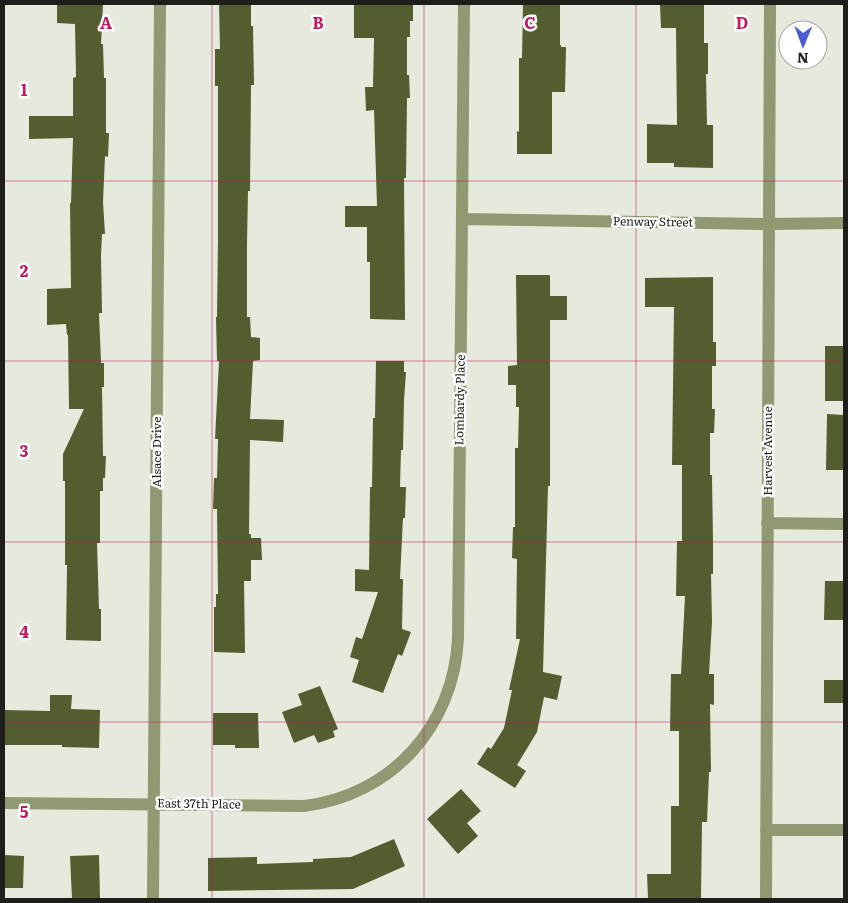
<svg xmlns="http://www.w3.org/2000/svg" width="848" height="903" font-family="Literata,serif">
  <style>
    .building { fill: #525d30 }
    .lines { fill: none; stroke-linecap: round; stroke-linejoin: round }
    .minor { stroke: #8f9972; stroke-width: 12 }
    .grid { fill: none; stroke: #c2185b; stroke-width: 1; stroke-opacity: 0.55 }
    .labels { text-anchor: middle; stroke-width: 5; stroke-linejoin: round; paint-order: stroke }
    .street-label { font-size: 12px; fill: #1e1f1b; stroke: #fff }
    .grid-label { font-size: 16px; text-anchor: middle; font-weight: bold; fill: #c2185b; stroke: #fff; stroke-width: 5; stroke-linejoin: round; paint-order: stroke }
  </style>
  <rect width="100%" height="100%" fill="#e6eadd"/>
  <path class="building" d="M 57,4 L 103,4 L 101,44 L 103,44 L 104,78 L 106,78 L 106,133 L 109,133 L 108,157 L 105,156 L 103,202 L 105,234 L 102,234 L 101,256 L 102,313 L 99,313 L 101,363 L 104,363 L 104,387 L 102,387 L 103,456 L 106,456 L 105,478 L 103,478 L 103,491 L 100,491 L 100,543 L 97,543 L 99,609 L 101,609 L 101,641 L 66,640 L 67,565 L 65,565 L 65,481 L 63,481 L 63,454 L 84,409 L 69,409 L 68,335 L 67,335 L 66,324 L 47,325 L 47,289 L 71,288 L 70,203 L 71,203 L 73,138 L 29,139 L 29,116 L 73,116 L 73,78 L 76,77 L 75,24 L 57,23 Z
    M 219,4 L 251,4 L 251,26 L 253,26 L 254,85 L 251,85 L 250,191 L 248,191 L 247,244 L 247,317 L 250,317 L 251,337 L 260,338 L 260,360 L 253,361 L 250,419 L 284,420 L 283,442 L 250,440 L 249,534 L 251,534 L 251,538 L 261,538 L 262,560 L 251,560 L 251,581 L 244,581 L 245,653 L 214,652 L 214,607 L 216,607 L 216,594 L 218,594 L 217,509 L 213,509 L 214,478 L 217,478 L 218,439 L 215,439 L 219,361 L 217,361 L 216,317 L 217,317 L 218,238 L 218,86 L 215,86 L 215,49 L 220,49 Z
    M 375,4 L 413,4 L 413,21 L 410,21 L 410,37 L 407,37 L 407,75 L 409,75 L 410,98 L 407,98 L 406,178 L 404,178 L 405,320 L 370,319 L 370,262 L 367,262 L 367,227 L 345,227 L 345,206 L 377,206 L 374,110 L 366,111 L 365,87 L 373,87 L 374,38 L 354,38 L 354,5 Z
    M 523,4 L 560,4 L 560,45 L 561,45 L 561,47 L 566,47 L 565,92 L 552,92 L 552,154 L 517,154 L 517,131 L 519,132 L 519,58 L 522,58 Z
    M 660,4 L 704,4 L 704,43 L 708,43 L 708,74 L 706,74 L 707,125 L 713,125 L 713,168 L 674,167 L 674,163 L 647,163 L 647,124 L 677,125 L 676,28 L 661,28 Z
    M 516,275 L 550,275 L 550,296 L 567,296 L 567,320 L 550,320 L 550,486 L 548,486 L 543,672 L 562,676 L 557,700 L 544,697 L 537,732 L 517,765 L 526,771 L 515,788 L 477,764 L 488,747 L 491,749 L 504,728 L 512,690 L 509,690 L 520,639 L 516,639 L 517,559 L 512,558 L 513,527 L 515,527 L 515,448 L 518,448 L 519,407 L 516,407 L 516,385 L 508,385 L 508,366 L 517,365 Z
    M 713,277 L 713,342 L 716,342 L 716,366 L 712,366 L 712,409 L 715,409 L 714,433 L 710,433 L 710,475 L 712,475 L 713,541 L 713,574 L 711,574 L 712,622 L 709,674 L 714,674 L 714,705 L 710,704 L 711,772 L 709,772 L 707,822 L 702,822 L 701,899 L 648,899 L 647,874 L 671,874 L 671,806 L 679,806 L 679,731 L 670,731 L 671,674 L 681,674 L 685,596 L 676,596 L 677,541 L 682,541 L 682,465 L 672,465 L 674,307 L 645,307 L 645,278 Z
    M 825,346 L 844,346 L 844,401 L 825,401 Z
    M 376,361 L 404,361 L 404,372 L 406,372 L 404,401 L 403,450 L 401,450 L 400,487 L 406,487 L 405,518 L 403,518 L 400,579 L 403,579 L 402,629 L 411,632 L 402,656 L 398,654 L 383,693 L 352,682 L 359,660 L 350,657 L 356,637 L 362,639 L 378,592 L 355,591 L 355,569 L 369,570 L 370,487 L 372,487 L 373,418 L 375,418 Z
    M 827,414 L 844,415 L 844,470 L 826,470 Z
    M 825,581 L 844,581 L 844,620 L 824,620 Z
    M 824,680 L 844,680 L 844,703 L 824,703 Z
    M 320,686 L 338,729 L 333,731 L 335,737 L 318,743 L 314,735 L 294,743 L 282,712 L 302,705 L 298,694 Z
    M 50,695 L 72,695 L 71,709 L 100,710 L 99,748 L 62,747 L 62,745 L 4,745 L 4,710 L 50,711 Z
    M 213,713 L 258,713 L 259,748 L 235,748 L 235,745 L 213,745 Z
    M 461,789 L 481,811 L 467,823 L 478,836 L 458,854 L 427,819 Z
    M 394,839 L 405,866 L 353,889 L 208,891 L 208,858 L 257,857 L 257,864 L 313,862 L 313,859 L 351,857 Z
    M 4,855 L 24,856 L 23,888 L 4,888 Z
    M 99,855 L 100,899 L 72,899 L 70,856 Z"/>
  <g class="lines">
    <path class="minor" d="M 462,219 L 769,224 L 844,223
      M 767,523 L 844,524
      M 4,803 L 304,806 C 392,795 454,726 458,638 L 464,4
      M 766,830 L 844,830
      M 153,899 L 160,4
      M 766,899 L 770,4"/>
  </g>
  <path class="grid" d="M 212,4 L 212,899M 424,4 L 424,899M 636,4 L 636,899M 4,181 L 844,181M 4,361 L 844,361M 4,542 L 844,542M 4,722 L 844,722"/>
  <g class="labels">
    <g class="street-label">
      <text transform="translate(653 222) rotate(1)" y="4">Penway Street</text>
      <text transform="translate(460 400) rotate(-89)" y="4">Lombardy Place</text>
      <text transform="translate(768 451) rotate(-90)" y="4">Harvest Avenue</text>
      <text transform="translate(157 452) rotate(-90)" y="4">Alsace Drive</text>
      <text transform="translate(199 804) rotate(1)" y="4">East 37th Place</text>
    </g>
  </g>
  <g class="grid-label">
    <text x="106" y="29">A</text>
    <text x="318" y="29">B</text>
    <text x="530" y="29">C</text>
    <text x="742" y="29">D</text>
    <text x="24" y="96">1</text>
    <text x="24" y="277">2</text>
    <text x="24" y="457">3</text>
    <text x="24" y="638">4</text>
    <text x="24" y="818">5</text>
  </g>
  <rect width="848" height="903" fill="none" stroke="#1e1f1b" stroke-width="10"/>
  <g transform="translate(803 45) rotate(181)"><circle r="24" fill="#ffffff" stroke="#a5a5a4"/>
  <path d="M0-4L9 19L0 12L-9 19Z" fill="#4a5bcf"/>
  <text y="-8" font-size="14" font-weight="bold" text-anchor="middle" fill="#1e1f1b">N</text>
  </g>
</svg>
